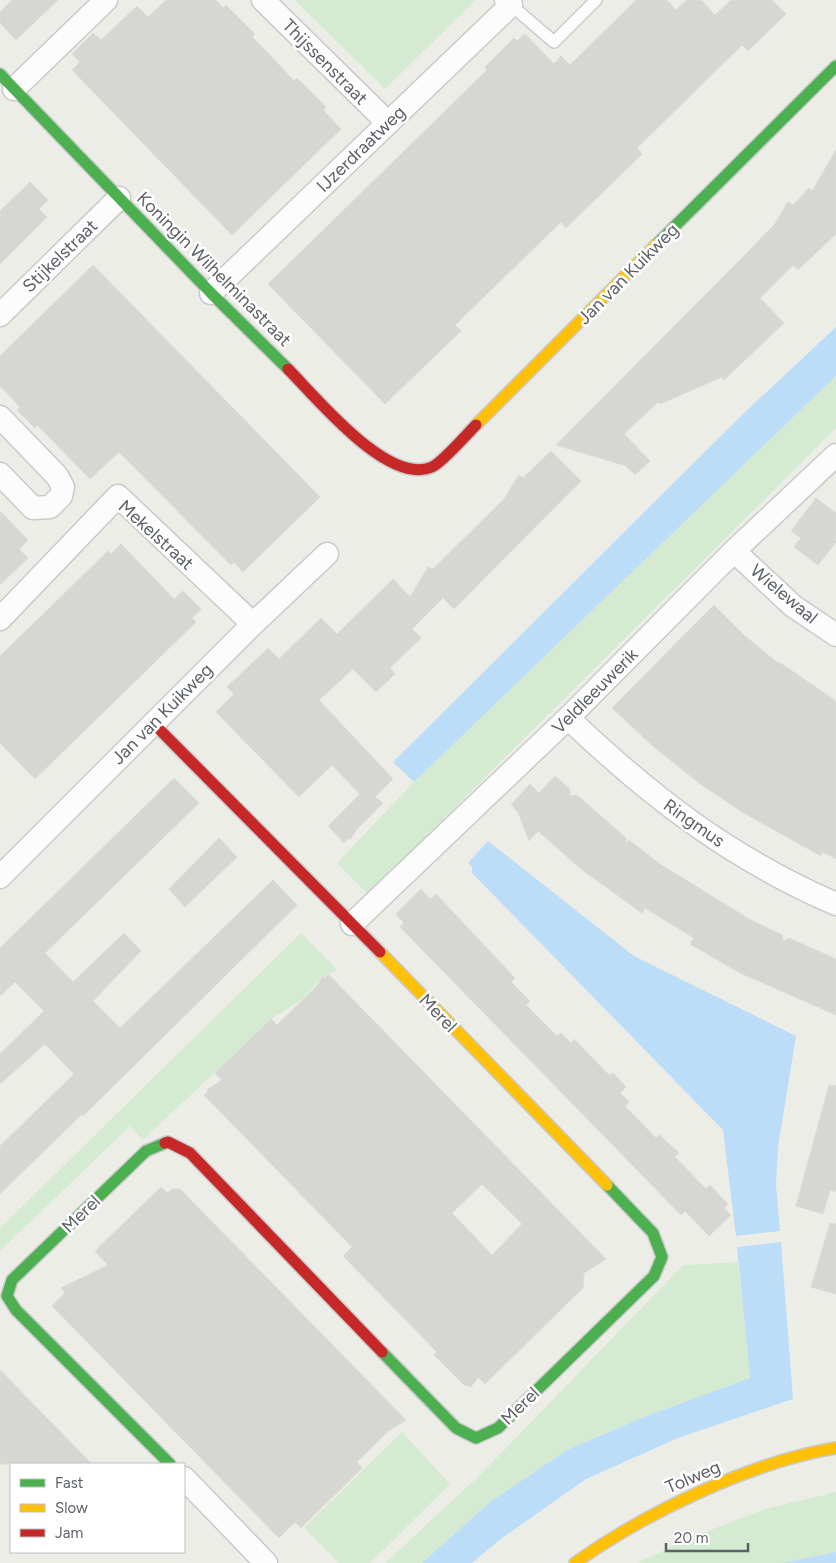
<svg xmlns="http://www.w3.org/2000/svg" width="836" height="1563" font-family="Figtree,sans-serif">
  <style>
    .green { fill: #d4ebd2 }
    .water { fill: #bbddf8 }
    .building { fill: #d6d6d3; stroke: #dddbd6; fill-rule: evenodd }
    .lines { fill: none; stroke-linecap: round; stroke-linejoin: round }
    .lane-casing { stroke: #c9cac9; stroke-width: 14 }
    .street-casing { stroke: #c9cac9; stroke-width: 25 }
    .fast-casing { stroke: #c9cac9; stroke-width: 14 }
    .slow-casing { stroke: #c9cac9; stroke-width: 14 }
    .jam-casing { stroke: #c9cac9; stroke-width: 14 }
    .lane { stroke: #fcfcfc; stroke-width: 11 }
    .street { stroke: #fcfcfc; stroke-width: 22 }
    .fast { stroke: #4caf50; stroke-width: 11 }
    .slow { stroke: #ffc107; stroke-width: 11 }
    .jam { stroke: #c62828; stroke-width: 11 }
    .labels { text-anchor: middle; stroke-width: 5; stroke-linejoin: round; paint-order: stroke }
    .street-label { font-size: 18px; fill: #5c6167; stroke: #fff }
  </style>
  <rect width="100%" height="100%" fill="#edede8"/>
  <path class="green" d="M 295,0 L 476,0 L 385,89 Z
    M 836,376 L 836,428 L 368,894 L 337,863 L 414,782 Z
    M 301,933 L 338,970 L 323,976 L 303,999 L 271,1019 L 143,1140 L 130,1126 L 0,1251 L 0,1228 Z
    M 738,1262 L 750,1378 L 644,1417 L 567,1450 L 490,1502 L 422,1563 L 385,1563 L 480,1475 L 683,1265 Z
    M 402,1432 L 450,1484 L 370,1563 L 339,1563 L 304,1528 Z
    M 836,1492 L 836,1552 L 783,1563 L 637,1563 L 695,1536 L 765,1509 Z"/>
  <path class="water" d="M 836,327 L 836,376 L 414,782 L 393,762 L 744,413 Z
    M 488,841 L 634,956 L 796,1036 L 778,1147 L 776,1185 L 780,1231 L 736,1236 L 723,1130 L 472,873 L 472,867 L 468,863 Z
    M 781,1242 L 793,1399 L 678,1438 L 586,1479 L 498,1541 L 472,1563 L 422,1563 L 490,1502 L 567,1450 L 644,1417 L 750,1378 L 737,1247 Z
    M 836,1552 L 836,1563 L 783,1563 Z"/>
  <path class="building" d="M 12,0 L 58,0 L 16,40 L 0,23 L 0,12 Z
    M 166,0 L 216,0 L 223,8 L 226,5 L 255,34 L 252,37 L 270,55 L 294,81 L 297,78 L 326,107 L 323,110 L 341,129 L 232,235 L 72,70 L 80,62 L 72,54 L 93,33 L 101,40 L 137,6 L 148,17 Z
    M 636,0 L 667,0 L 676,10 L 687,0 L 701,0 L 715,15 L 731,0 L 772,0 L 786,14 L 748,51 L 742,45 L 637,148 L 642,154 L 566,228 L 561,222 L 455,325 L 461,331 L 385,404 L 268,284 L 487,70 L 485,67 L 514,38 L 517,41 L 525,34 L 554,64 L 561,56 L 570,65 Z
    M 836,150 L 836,234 L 798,270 L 793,265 L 760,298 L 784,323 L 724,380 L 722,377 L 660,404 L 658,402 L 624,434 L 650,461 L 635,475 L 626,466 L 556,445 L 740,260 L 775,224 L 788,202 L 793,205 L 809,188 L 812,191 Z
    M 30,182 L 48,200 L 39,209 L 47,217 L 0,264 L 0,211 Z
    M 93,265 L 320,497 L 243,572 L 234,562 L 231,565 L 119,452 L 90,479 L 37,425 L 35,428 L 17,410 L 20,407 L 0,386 L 0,356 Z
    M 551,451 L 581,481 L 454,609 L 443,598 L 412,629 L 421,638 L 390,668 L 395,674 L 376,692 L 353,669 L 319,700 L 393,779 L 375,797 L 383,803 L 357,829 L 350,840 L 348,838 L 344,843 L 328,826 L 360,794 L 332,765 L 299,797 L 216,712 L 234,694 L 227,687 L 268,648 L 279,659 L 321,618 L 337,634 L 393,579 L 410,597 L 428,567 L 433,569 L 504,499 L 519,475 L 523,478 Z
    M 816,498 L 836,513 L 836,542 L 818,565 L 794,547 L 801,538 L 791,531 Z
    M 0,511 L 28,540 L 19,549 L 28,558 L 0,585 Z
    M 121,544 L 174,599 L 183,591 L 201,609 L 192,618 L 196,622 L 35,779 L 0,743 L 0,656 L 108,551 L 111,554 Z
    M 714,605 L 745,636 L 778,663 L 779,662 L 836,701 L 836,859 L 823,852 L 821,856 L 742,812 L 699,783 L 654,747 L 612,708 Z
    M 555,776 L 570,789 L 570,796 L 577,795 L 626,838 L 626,844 L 629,840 L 660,864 L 749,919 L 782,935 L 783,941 L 789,938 L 836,959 L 836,1015 L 740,973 L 690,944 L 694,938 L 645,908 L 642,913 L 581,869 L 538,831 L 529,841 L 518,812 L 511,805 L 530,784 L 539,793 Z
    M 174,778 L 199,803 L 45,953 L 73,982 L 124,933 L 141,951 L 93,1001 L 120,1028 L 273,880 L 297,905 L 83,1116 L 82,1114 L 0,1194 L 0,1146 L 74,1074 L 45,1044 L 0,1084 L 0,1054 L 44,1011 L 15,982 L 0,996 L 0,948 Z
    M 219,838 L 237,857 L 185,907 L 169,889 Z
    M 421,889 L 430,899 L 436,894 L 515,978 L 511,982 L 530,1001 L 526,1005 L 557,1036 L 561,1033 L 571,1043 L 574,1039 L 609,1075 L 613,1073 L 626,1087 L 620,1093 L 629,1102 L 625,1106 L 656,1138 L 660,1135 L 669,1144 L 679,1153 L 675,1157 L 706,1189 L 710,1185 L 728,1204 L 724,1208 L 731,1215 L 709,1236 L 685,1211 L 681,1215 L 400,927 L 404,923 L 396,914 Z
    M 328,974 L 606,1259 L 584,1273 L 583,1288 L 485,1384 L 478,1377 L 471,1387 L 467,1385 L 465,1386 L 434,1355 L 437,1352 L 343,1256 L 352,1247 L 204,1095 L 208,1092 L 207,1090 L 222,1080 L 215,1073 L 271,1019 L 277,1025 L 316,987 L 323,976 L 325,978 ZM 482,1184 L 522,1224 L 492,1255 L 452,1213 Z
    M 829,1085 L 836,1086 L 836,1192 L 830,1190 L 823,1214 L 796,1206 Z
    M 161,1187 L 167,1193 L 172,1189 L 180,1189 L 406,1420 L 388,1431 L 357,1462 L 362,1468 L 301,1528 L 295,1522 L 279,1538 L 52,1306 L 65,1293 L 61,1288 L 108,1265 L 95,1251 Z
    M 830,1223 L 836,1224 L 836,1294 L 811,1287 Z
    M 0,1370 L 42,1413 L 92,1464 L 0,1464 Z"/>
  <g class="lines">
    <defs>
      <path id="lane" d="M 511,5 L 554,42 L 596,0"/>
      <path id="street" d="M 263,0 L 388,123
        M 14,89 L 106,0
        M 211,293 L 511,5 L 506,0
        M 0,315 L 119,198
        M 0,417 L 57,476 L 63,487 L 61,496 L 50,507 L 33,508 L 0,474
        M 734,551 L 793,606 L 836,635
        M 0,619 L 118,496 L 253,624
        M 568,718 C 651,797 730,858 836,904
        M 0,877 L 253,624 L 327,554
        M 352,924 L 568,718 L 734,551 L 836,455
        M 184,1478 L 266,1563"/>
      <path id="fast" d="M 0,74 L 211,293 L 288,369
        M 657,244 L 836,66
        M 165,1143 L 146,1151 L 12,1280 L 7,1296 L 16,1310 L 170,1464
        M 382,1352 L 456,1428 L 476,1438 L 498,1428 L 654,1276 L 662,1257 L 653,1233 L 607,1185"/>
      <path id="slow" d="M 476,425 L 657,244
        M 380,952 L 607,1185
        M 575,1563 C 645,1513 751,1462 836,1448"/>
      <path id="jam" d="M 288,369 C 317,398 388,486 432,467 C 442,463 467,434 476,425
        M 153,723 L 380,952
        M 165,1143 L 168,1142 L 190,1153 L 382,1352"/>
    </defs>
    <use href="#lane" class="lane-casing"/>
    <use href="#street" class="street-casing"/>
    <use href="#fast" class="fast-casing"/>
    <use href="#slow" class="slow-casing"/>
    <use href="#jam" class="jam-casing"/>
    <use href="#lane" class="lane"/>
    <use href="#street" class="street"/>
    <use href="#fast" class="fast"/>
    <use href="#slow" class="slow"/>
    <use href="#jam" class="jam"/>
  </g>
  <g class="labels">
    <g class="street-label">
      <text transform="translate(325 62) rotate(45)" y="6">Thijssenstraat</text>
      <text transform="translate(361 149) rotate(-44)" y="6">IJzerdraatweg</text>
      <text transform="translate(60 256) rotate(-44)" y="6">Stijkelstraat</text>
      <text transform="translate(214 269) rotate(45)" y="6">Koningin Wilhelminastraat</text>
      <text transform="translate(628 274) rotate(-45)" y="6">Jan van Kuikweg</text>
      <text transform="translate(156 535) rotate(42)" y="6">Mekelstraat</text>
      <text transform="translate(784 594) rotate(40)" y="6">Wielewaal</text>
      <text transform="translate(595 691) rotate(-45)" y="6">Veldleeuwerik</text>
      <text transform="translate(162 714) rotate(-45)" y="6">Jan van Kuikweg</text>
      <text transform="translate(694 823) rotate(35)" y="6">Ringmus</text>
      <text transform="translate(438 1013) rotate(46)" y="6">Merel</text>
      <text transform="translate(81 1214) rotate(-44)" y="6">Merel</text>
      <text transform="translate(520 1406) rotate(-44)" y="6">Merel</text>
      <text transform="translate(693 1477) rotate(-23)" y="6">Tolweg</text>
    </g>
  </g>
  <rect x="10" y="1463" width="175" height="90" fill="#ffffff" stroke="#bec0c2"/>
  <rect x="20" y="1479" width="25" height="8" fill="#4caf50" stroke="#bec0c2"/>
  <text x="55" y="1488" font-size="15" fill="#5c6167">Fast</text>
  <rect x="20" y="1504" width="25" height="8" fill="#ffc107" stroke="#bec0c2"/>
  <text x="55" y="1513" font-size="15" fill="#5c6167">Slow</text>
  <rect x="20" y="1529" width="25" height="8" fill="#c62828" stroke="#bec0c2"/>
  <text x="55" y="1538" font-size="15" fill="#5c6167">Jam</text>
  <path d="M666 1543v8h82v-8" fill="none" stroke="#5c6167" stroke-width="2.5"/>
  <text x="674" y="1543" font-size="15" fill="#5c6167" stroke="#ffffff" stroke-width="4" paint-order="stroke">20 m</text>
</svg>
